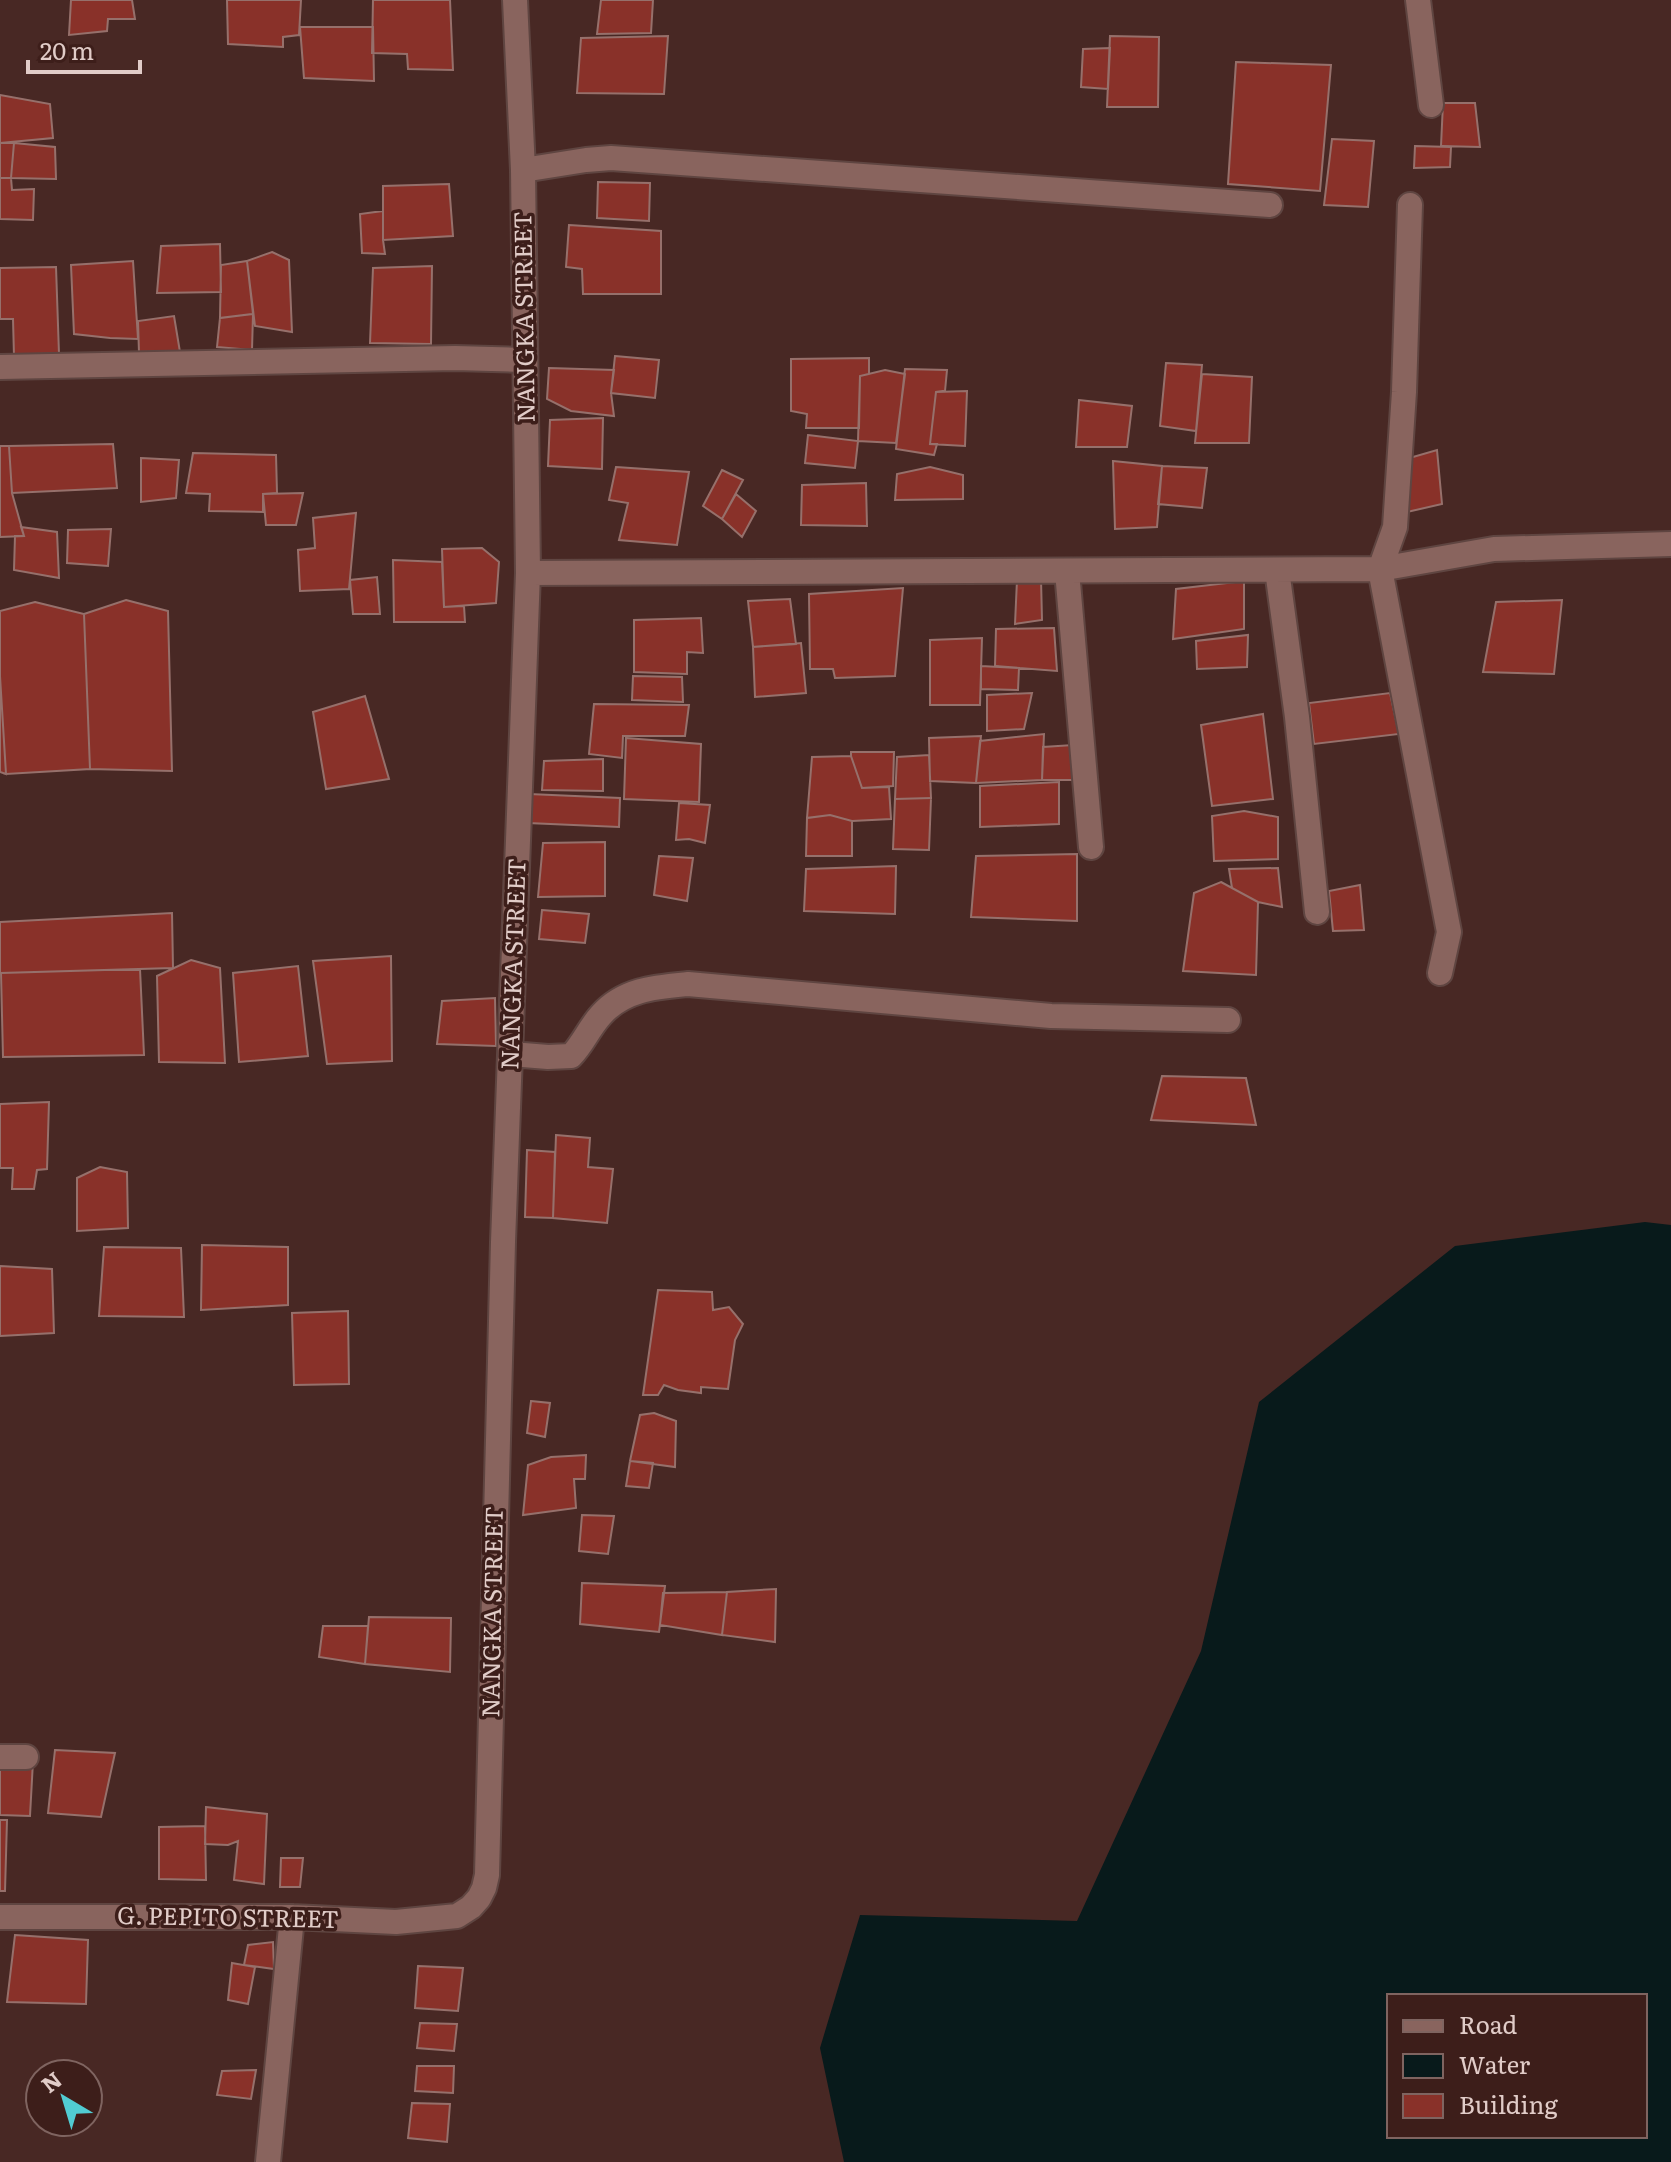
<svg xmlns="http://www.w3.org/2000/svg" width="1671" height="2162" font-family="Literata,serif">
  <style>
    .water { fill: #081a1b; fill-rule: evenodd }
    .building { fill: #893129; stroke: #96706b; stroke-width: 2 }
    .lines { fill: none; stroke-linecap: round; stroke-linejoin: round }
    .minor-casing { stroke: #5f4541; stroke-width: 28 }
    .minor { stroke: #89645e; stroke-width: 24 }
    .labels { text-anchor: middle; stroke-width: 7; stroke-linejoin: round; paint-order: stroke }
    .street-label { font-size: 24px; fill: #e1ccc8; stroke: #3d1e1a }
  </style>
  <rect width="100%" height="100%" fill="#482824"/>
  <path class="water" d="M 1645,1222 L 1671,1225 L 1671,2162 L 844,2162 L 820,2048 L 860,1915 L 1077,1921 L 1201,1651 L 1259,1402 L 1455,1246 ZM 1389,1996 L 1645,1996 L 1645,2136 L 1389,2136 Z"/>
  <path class="building" d="M 71,0 L 132,0 L 135,19 L 108,19 L 107,31 L 69,35 Z
    M 227,0 L 301,0 L 299,35 L 283,37 L 283,47 L 228,44 Z
    M 373,0 L 450,0 L 453,70 L 408,69 L 407,54 L 372,53 Z
    M 601,0 L 653,0 L 651,33 L 597,34 Z
    M 300,27 L 373,27 L 374,81 L 304,78 Z
    M 668,36 L 664,94 L 577,93 L 581,38 Z
    M 1110,36 L 1159,37 L 1158,107 L 1107,107 Z
    M 1110,48 L 1108,89 L 1081,87 L 1083,49 Z
    M 1236,62 L 1331,65 L 1320,191 L 1228,184 Z
    M 0,95 L 50,104 L 53,138 L 0,143 Z
    M 1443,103 L 1475,103 L 1480,147 L 1441,146 Z
    M 1332,139 L 1374,141 L 1368,207 L 1324,205 Z
    M 0,143 L 14,143 L 11,178 L 0,178 Z
    M 14,143 L 55,147 L 56,179 L 11,178 Z
    M 1415,146 L 1451,147 L 1450,167 L 1414,168 Z
    M 0,178 L 11,178 L 12,190 L 34,189 L 33,220 L 0,219 Z
    M 598,182 L 650,183 L 649,221 L 597,218 Z
    M 449,184 L 453,236 L 383,240 L 383,186 Z
    M 383,211 L 383,240 L 385,254 L 362,253 L 360,214 Z
    M 569,225 L 661,231 L 661,294 L 583,294 L 582,269 L 566,267 Z
    M 220,244 L 221,292 L 157,293 L 161,246 Z
    M 272,252 L 289,260 L 292,332 L 255,326 L 247,261 Z
    M 133,261 L 138,339 L 110,338 L 74,334 L 71,265 Z
    M 247,261 L 253,314 L 220,318 L 221,265 Z
    M 432,266 L 431,344 L 370,343 L 373,268 Z
    M 56,267 L 59,354 L 14,356 L 13,319 L 0,319 L 0,268 Z
    M 253,314 L 252,350 L 217,347 L 220,318 Z
    M 174,316 L 180,352 L 139,353 L 138,321 Z
    M 615,356 L 659,360 L 655,398 L 611,393 Z
    M 869,358 L 869,374 L 860,376 L 859,428 L 806,428 L 807,414 L 791,411 L 791,359 Z
    M 1166,363 L 1202,365 L 1196,431 L 1160,426 Z
    M 549,368 L 614,370 L 611,393 L 614,416 L 571,411 L 547,399 Z
    M 905,369 L 947,370 L 945,391 L 936,392 L 930,444 L 937,444 L 934,455 L 896,449 Z
    M 885,370 L 905,374 L 896,443 L 858,441 L 860,376 Z
    M 1202,374 L 1252,377 L 1249,443 L 1195,443 Z
    M 967,391 L 965,446 L 930,444 L 936,392 Z
    M 1079,400 L 1132,406 L 1127,447 L 1076,447 Z
    M 603,418 L 602,469 L 548,466 L 550,420 Z
    M 808,435 L 858,441 L 855,468 L 805,463 Z
    M 113,444 L 117,488 L 12,493 L 9,446 Z
    M 0,446 L 9,446 L 12,493 L 24,536 L 0,537 Z
    M 1437,450 L 1442,504 L 1407,512 L 1406,459 Z
    M 193,453 L 276,455 L 277,493 L 263,494 L 263,512 L 209,511 L 210,494 L 186,493 Z
    M 141,458 L 179,460 L 176,498 L 141,502 Z
    M 1113,461 L 1162,466 L 1157,527 L 1115,529 Z
    M 1162,466 L 1207,468 L 1202,508 L 1158,504 Z
    M 616,467 L 689,472 L 677,545 L 619,540 L 628,503 L 609,500 Z
    M 930,467 L 963,475 L 963,499 L 895,500 L 897,474 Z
    M 722,470 L 743,480 L 722,519 L 703,506 Z
    M 866,483 L 867,526 L 801,525 L 802,485 Z
    M 303,493 L 296,525 L 266,525 L 263,494 Z
    M 736,494 L 756,511 L 742,537 L 722,519 Z
    M 356,513 L 349,589 L 300,591 L 298,550 L 315,548 L 313,518 Z
    M 21,527 L 57,532 L 59,578 L 14,570 L 15,536 L 24,536 Z
    M 111,529 L 108,566 L 67,563 L 68,530 Z
    M 482,548 L 499,562 L 496,603 L 444,607 L 442,549 Z
    M 393,560 L 442,562 L 444,607 L 464,606 L 465,622 L 394,622 Z
    M 377,577 L 380,614 L 353,614 L 350,580 Z
    M 1041,579 L 1042,620 L 1015,624 L 1017,580 Z
    M 1244,581 L 1244,629 L 1173,639 L 1176,589 Z
    M 903,588 L 895,676 L 835,678 L 833,669 L 810,669 L 809,594 Z
    M 790,599 L 796,644 L 753,647 L 748,601 Z
    M 126,600 L 168,611 L 172,771 L 90,769 L 84,614 Z
    M 1562,600 L 1554,674 L 1483,672 L 1496,602 Z
    M 35,602 L 84,614 L 90,769 L 6,774 L 0,676 L 0,611 Z
    M 701,618 L 703,653 L 687,652 L 687,674 L 634,672 L 634,620 Z
    M 1054,628 L 1057,671 L 995,666 L 996,629 Z
    M 1248,635 L 1247,667 L 1197,669 L 1196,641 Z
    M 982,638 L 980,705 L 930,705 L 930,640 Z
    M 801,643 L 806,693 L 755,697 L 753,647 Z
    M 981,666 L 1019,668 L 1018,690 L 981,689 Z
    M 0,676 L 6,774 L 0,772 Z
    M 633,676 L 682,677 L 683,702 L 632,700 Z
    M 1032,693 L 1024,729 L 987,731 L 987,695 Z
    M 1390,693 L 1399,734 L 1314,744 L 1309,703 Z
    M 365,696 L 389,779 L 326,789 L 313,712 Z
    M 594,704 L 689,705 L 685,736 L 623,736 L 622,758 L 589,754 Z
    M 1263,714 L 1273,799 L 1212,806 L 1201,725 Z
    M 1044,734 L 1042,780 L 976,783 L 980,741 Z
    M 981,736 L 976,783 L 930,781 L 929,738 Z
    M 626,738 L 701,744 L 699,802 L 624,799 Z
    M 1073,745 L 1074,780 L 1042,780 L 1043,747 Z
    M 851,752 L 894,752 L 893,786 L 862,788 L 851,756 Z
    M 929,755 L 931,798 L 895,799 L 897,757 Z
    M 851,756 L 862,788 L 889,787 L 891,819 L 852,821 L 830,815 L 807,818 L 812,757 Z
    M 603,759 L 603,791 L 542,790 L 544,761 Z
    M 1059,782 L 1059,824 L 980,827 L 980,786 Z
    M 529,794 L 620,798 L 619,827 L 528,823 Z
    M 931,798 L 929,850 L 893,849 L 895,799 Z
    M 679,803 L 710,805 L 705,843 L 689,839 L 676,840 Z
    M 1244,811 L 1278,817 L 1278,859 L 1214,861 L 1212,816 Z
    M 830,815 L 852,821 L 852,856 L 806,856 L 807,818 Z
    M 605,842 L 605,896 L 538,897 L 543,843 Z
    M 1077,854 L 1077,921 L 971,917 L 976,856 Z
    M 659,856 L 693,858 L 687,901 L 654,895 Z
    M 896,866 L 895,914 L 804,911 L 806,869 Z
    M 1278,868 L 1282,907 L 1258,902 L 1232,888 L 1229,869 Z
    M 1221,882 L 1258,902 L 1256,975 L 1183,971 L 1194,893 Z
    M 1360,885 L 1364,930 L 1333,931 L 1329,891 Z
    M 542,910 L 589,914 L 585,943 L 539,939 Z
    M 172,913 L 173,968 L 0,973 L 0,922 Z
    M 391,956 L 392,1061 L 327,1064 L 313,961 Z
    M 191,960 L 220,968 L 225,1063 L 159,1062 L 157,976 Z
    M 298,966 L 308,1056 L 239,1062 L 233,973 Z
    M 140,969 L 144,1055 L 3,1057 L 1,973 Z
    M 495,998 L 496,1046 L 437,1044 L 442,1001 Z
    M 1162,1076 L 1246,1078 L 1256,1125 L 1151,1120 Z
    M 49,1102 L 47,1169 L 37,1170 L 34,1189 L 12,1189 L 13,1168 L 0,1168 L 0,1104 Z
    M 556,1135 L 590,1138 L 588,1167 L 613,1169 L 607,1223 L 553,1218 Z
    M 527,1150 L 555,1152 L 553,1218 L 525,1217 Z
    M 100,1167 L 127,1172 L 128,1228 L 77,1231 L 77,1178 Z
    M 202,1245 L 288,1247 L 288,1305 L 201,1310 Z
    M 104,1247 L 181,1248 L 184,1317 L 99,1316 Z
    M 0,1266 L 52,1269 L 54,1333 L 0,1336 Z
    M 658,1290 L 712,1292 L 713,1310 L 729,1307 L 743,1324 L 735,1340 L 728,1389 L 701,1387 L 701,1393 L 678,1390 L 664,1385 L 658,1395 L 643,1395 Z
    M 348,1311 L 349,1384 L 294,1385 L 292,1313 Z
    M 531,1401 L 550,1403 L 545,1437 L 527,1433 Z
    M 654,1413 L 676,1421 L 675,1467 L 630,1461 L 640,1415 Z
    M 586,1455 L 585,1479 L 574,1479 L 576,1508 L 523,1515 L 528,1465 L 551,1457 Z
    M 630,1461 L 653,1463 L 649,1488 L 626,1486 Z
    M 582,1515 L 614,1516 L 608,1554 L 579,1551 Z
    M 582,1583 L 665,1586 L 659,1632 L 580,1624 Z
    M 776,1589 L 775,1642 L 722,1635 L 727,1592 Z
    M 727,1592 L 722,1635 L 660,1625 L 663,1593 Z
    M 369,1617 L 451,1618 L 450,1672 L 365,1664 Z
    M 323,1626 L 368,1626 L 365,1664 L 319,1657 Z
    M 55,1750 L 115,1753 L 101,1817 L 48,1813 Z
    M 0,1761 L 33,1761 L 30,1816 L 0,1815 Z
    M 206,1807 L 267,1814 L 264,1884 L 234,1880 L 238,1841 L 228,1845 L 205,1844 Z
    M 0,1820 L 7,1820 L 5,1891 L 0,1891 Z
    M 205,1826 L 206,1880 L 159,1879 L 159,1827 Z
    M 281,1858 L 303,1858 L 300,1887 L 280,1887 Z
    M 15,1935 L 88,1940 L 86,2004 L 7,2002 Z
    M 273,1942 L 274,1969 L 244,1965 L 248,1945 Z
    M 232,1963 L 255,1967 L 248,2004 L 228,2000 Z
    M 418,1966 L 463,1968 L 458,2011 L 415,2008 Z
    M 420,2023 L 457,2024 L 454,2051 L 417,2048 Z
    M 417,2066 L 454,2066 L 453,2093 L 415,2091 Z
    M 256,2070 L 251,2099 L 217,2095 L 222,2071 Z
    M 412,2103 L 450,2104 L 447,2142 L 408,2138 Z"/>
  <g class="lines">
    <defs>
      <path id="minor" d="M 1418,0 L 1431,105
        M 523,170 L 586,160 L 611,158 L 1270,205
        M 1410,205 L 1404,392 L 1395,527 L 1380,569 L 1449,932 L 1440,973
        M 0,367 L 455,358 L 525,360
        M 1277,570 L 1297,717 L 1317,912
        M 1067,571 L 1091,847
        M 528,573 L 1380,569 L 1494,549 L 1671,544
        M 511,1054 L 548,1057 L 571,1056 C 583,1044 589,1028 601,1015 C 624,989 656,987 688,984 L 1051,1016 L 1228,1020
        M 0,1757 L 26,1757
        M 0,1917 L 292,1917 L 396,1922 L 457,1916 L 471,1907 L 479,1898 L 484,1888 L 487,1875 L 503,1242 L 528,573 L 523,170 L 515,0
        M 268,2162 L 292,1917"/>
    </defs>
    <use href="#minor" class="minor-casing"/>
    <use href="#minor" class="minor"/>
  </g>
  <g class="labels">
    <g class="street-label">
      <text transform="translate(525 317) rotate(-91)" y="8">NANGKA STREET</text>
      <text transform="translate(514 964) rotate(-88)" y="8">NANGKA STREET</text>
      <text transform="translate(493 1612) rotate(-89)" y="8">NANGKA STREET</text>
      <text transform="translate(228 1918) rotate(1)" y="8">G. PEPITO STREET</text>
    </g>
  </g>
  <rect x="1387" y="1994" width="260" height="144" fill="#3d1e1a" stroke="#7f6460" stroke-width="2"/>
  <rect x="1403" y="2020" width="40" height="12" fill="#89645e" stroke="#7f6460" stroke-width="2"/>
  <text x="1459" y="2034" font-size="24" fill="#e1ccc8">Road</text>
  <rect x="1403" y="2054" width="40" height="24" fill="#081a1b" stroke="#7f6460" stroke-width="2"/>
  <text x="1459" y="2074" font-size="24" fill="#e1ccc8">Water</text>
  <rect x="1403" y="2094" width="40" height="24" fill="#893129" stroke="#7f6460" stroke-width="2"/>
  <text x="1459" y="2114" font-size="24" fill="#e1ccc8">Building</text>
  <g transform="translate(64 2098) rotate(322)"><circle r="38" fill="#3d1e1a" stroke="#7f6460" stroke-width="2"/>
  <path d="M0-6L14 30L0 20L-14 30Z" fill="#51ccd2"/>
  <text y="-12" font-size="22" font-weight="bold" text-anchor="middle" fill="#e1ccc8">N</text>
  </g>
  <path d="M28 60v12h112v-12" fill="none" stroke="#e1ccc8" stroke-width="4"/>
  <text x="40" y="60" font-size="24" fill="#e1ccc8" stroke="#3d1e1a" stroke-width="6" paint-order="stroke">20 m</text>
</svg>
